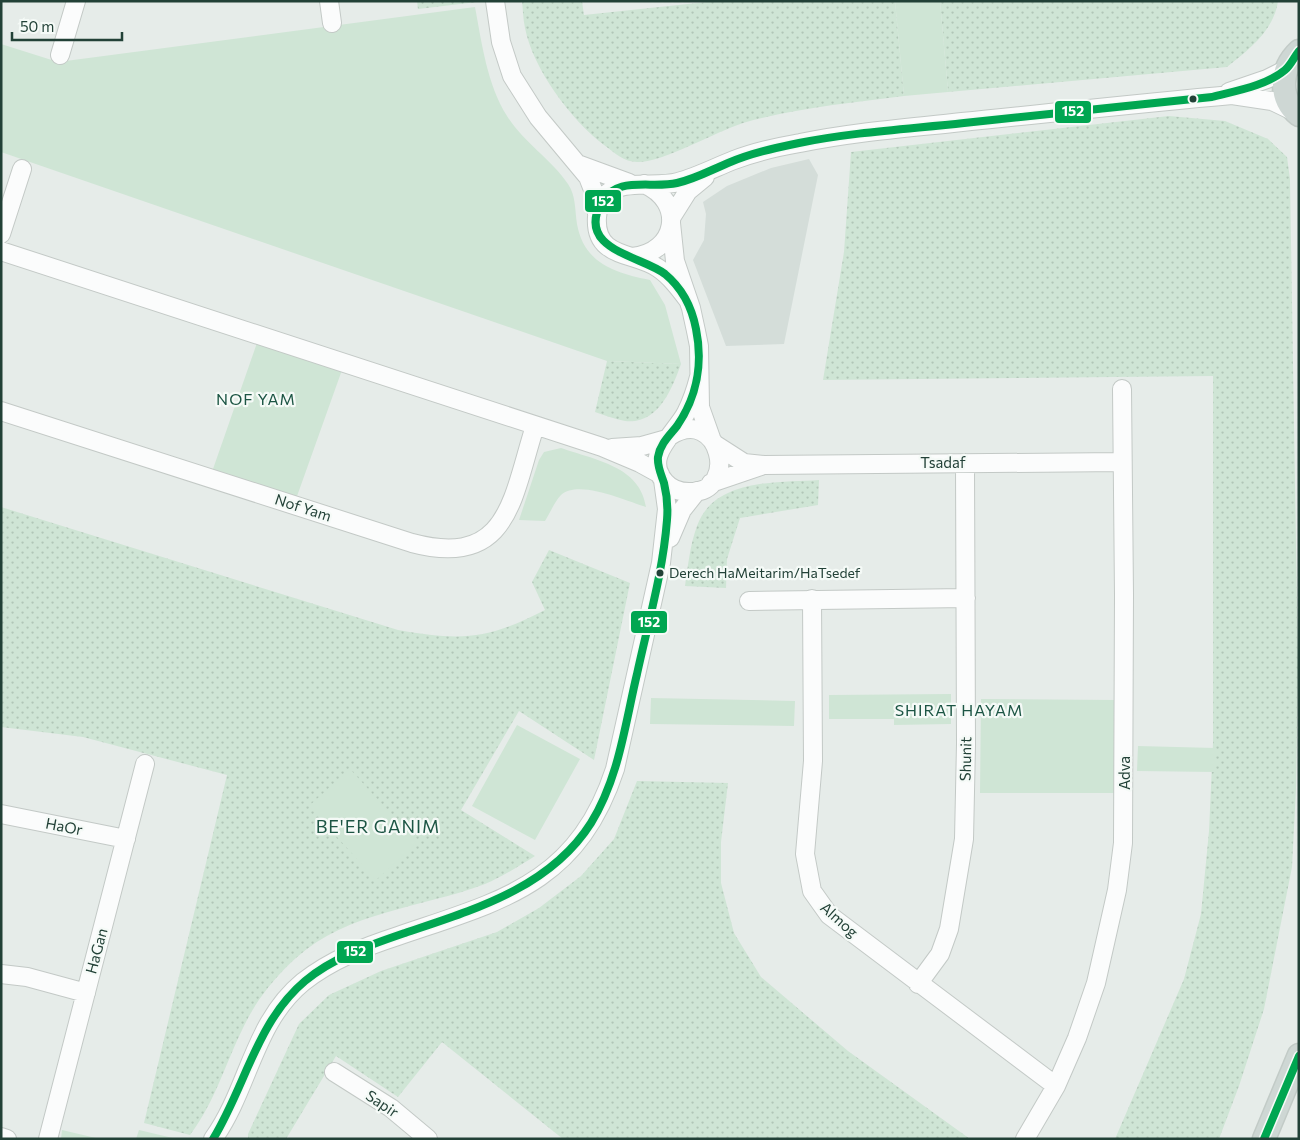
<svg xmlns="http://www.w3.org/2000/svg" width="1300" height="1140" font-family="Commissioner,sans-serif">
  <style>
    .built { fill: #d4ddd9 }
    .grass { fill: url(#grass-dots) }
    .park { fill: #cfe5d5 }
    .lines { fill: none; stroke-linecap: round; stroke-linejoin: round }
    .minor-casing { stroke: #c3c9c6; stroke-width: 20 }
    .major-casing { stroke: #c2cbc7; stroke-width: 25 }
    .minor { stroke: #fbfcfc; stroke-width: 18 }
    .major { stroke: #ced7d4; stroke-width: 22 }
    .bus-1-casing { stroke: #f5faf7; stroke-width: 11 }
    .bus-1 { stroke: #00a651; stroke-width: 8 }
    .bus-dot { fill: #224137; stroke: #f5faf7; stroke-width: 2 }
    .labels { text-anchor: middle; stroke-width: 4.5; stroke-linejoin: round; paint-order: stroke }
    .bus-label { font-size: 14px; fill: #224137; stroke: #f5faf7; text-anchor: start }
    .street-label { font-size: 15px; fill: #224137; stroke: #f5faf7 }
    .neighbourhood-label { font-size: 16px; letter-spacing: 1px; fill: #1c5544; stroke: #f5faf7 }
    .quarter-label { font-size: 18px; letter-spacing: 1px; fill: #1c5544; stroke: #f5faf7 }
    .line-badge { stroke: #f5faf7; stroke-width: 2 }
    .badge-label { font-size: 14px; text-anchor: middle; font-weight: bold; fill: #fff }
  </style>
  <defs>
    <pattern id="grass-dots" width="8" height="8" patternUnits="userSpaceOnUse" patternTransform="scale(1.25)"><rect width="8" height="8" fill="#cfe5d5"/><path d="M2 2h.1M6 6h.1" fill="none" stroke="#b1c6b7" stroke-width="1.8" stroke-linecap="round"/></pattern>
  </defs>
  <rect width="100%" height="100%" fill="#e6ece9"/>
  <path class="built" d="M 809,159 L 818,175 L 784,344 L 726,346 L 693,260 L 704,240 L 706,214 L 703,202 L 727,186 L 771,168 Z"/>
  <path class="grass" d="M 417,1 L 477,1 L 477,2 L 418,9 Z
    M 522,1 L 582,1 L 584,15 L 716,1 L 895,1 L 904,96 C 850,103 796,108 743,123 C 715,132 662,163 637,162 C 624,162 615,153 604,145 C 571,120 533,69 525,28 C 523,19 523,10 522,1 Z
    M 940,1 L 1278,1 C 1274,31 1248,50 1227,67 L 948,92 Z
    M 1169,116 L 1225,121 L 1268,139 L 1287,157 L 1290,179 L 1298,667 L 1296,789 L 1292,867 L 1264,1009 L 1239,1086 L 1219,1139 L 1115,1139 L 1184,979 L 1201,914 L 1209,831 L 1213,743 L 1213,376 L 823,380 L 844,252 L 851,152 Z
    M 607,361 L 681,364 C 672,389 658,425 625,421 C 615,419 604,415 595,412 Z
    M 819,480 L 818,505 L 740,518 L 727,559 L 726,588 L 685,586 C 688,566 690,545 697,526 C 714,478 778,483 819,480 Z
    M 1,507 L 398,630 C 462,641 487,640 545,610 L 532,582 L 549,550 L 630,583 L 594,760 L 519,711 L 461,810 L 535,856 C 519,866 502,877 485,884 C 422,908 348,911 296,958 C 277,975 258,998 247,1020 C 227,1058 216,1101 190,1135 L 144,1123 L 227,775 L 83,737 L 1,727 Z
    M 637,781 L 728,783 L 721,842 L 721,883 L 734,933 L 761,977 L 848,1051 L 970,1139 L 563,1139 L 442,1042 L 398,1097 L 336,1056 L 286,1139 L 248,1139 L 248,1134 L 299,1024 L 329,995 L 381,971 L 497,932 L 539,908 L 581,876 L 614,839 Z"/>
  <path class="park" d="M 895,1 L 940,1 L 948,92 L 904,96 Z
    M 475,7 C 482,44 487,84 507,116 C 523,142 551,159 568,184 C 576,195 575,212 577,224 C 584,264 616,273 650,280 L 665,305 L 681,364 L 607,361 L 1,152 L 1,44 L 58,62 Z
    M 258,340 L 342,370 L 296,499 L 213,469 Z
    M 561,448 C 595,460 640,466 646,507 C 626,501 579,479 561,495 C 555,501 550,513 545,521 L 519,520 L 539,460 L 544,452 Z
    M 951,694 L 951,724 L 894,725 L 894,719 L 829,719 L 829,695 Z
    M 651,698 L 795,701 L 794,726 L 650,724 Z
    M 981,699 L 1117,700 L 1116,793 L 980,793 Z
    M 517,725 L 580,759 L 535,840 L 472,806 Z
    M 1138,746 L 1215,748 L 1215,772 L 1137,771 Z
    M 350,769 L 417,843 L 376,880 L 309,806 Z
    M 62,1130 L 100,1139 L 61,1139 Z
    M 139,1130 L 177,1139 L 136,1139 Z"/>
  <g class="lines">
    <defs>
      <path id="minor" d="M 329,1 L 332,23
        M 495,1 L 501,42 L 512,76 L 538,117 L 588,177 L 595,195 L 597,214
        M 60,55 L 76,1
        M 1229,92 L 1267,79 L 1285,70
        M 580,165 L 629,183
        M 671,218 L 688,191 L 705,177
        M 671,223 L 675,261 L 691,308 L 696,331 L 699,346 L 700,407 L 711,438
        M 1,234 L 22,169
        M 1,251 L 602,447 L 640,463 L 660,474
        M 632,257 C 677,253 686,202 644,184
        M 688,300 C 679,288 670,276 658,268 C 635,252 594,259 597,217 C 601,171 650,190 678,182 C 697,177 716,167 734,160 C 755,152 777,147 800,143 C 853,132 908,128 962,122 C 1052,113 1142,103 1232,95 L 1272,101 L 1293,111
        M 1,411 L 412,543 C 509,569 512,498 535,426
        M 670,436 C 720,404 741,494 689,492 C 680,492 671,489 665,482 C 642,457 675,434 686,413 C 692,401 696,389 699,377
        M 716,445 L 744,463 L 764,465 L 1122,462
        M 612,448 L 642,446 L 667,439
        M 711,483 L 761,466
        M 670,538 L 682,510 L 697,491
        M 812,599 L 813,761 L 805,854 L 812,891 L 829,915 L 1056,1086
        M 749,601 L 966,598
        M 1,814 L 126,839
        M 1,974 L 27,977 L 86,993
        M 918,984 L 940,954 L 949,929 L 964,839 L 966,744 L 965,463
        M 334,1072 L 391,1108 L 428,1139
        M 1,1137 L 7,1139
        M 48,1139 L 145,764
        M 213,1139 C 249,1089 253,1023 303,982 C 331,960 364,947 398,936 C 500,901 577,885 615,769 L 661,563 L 667,509 L 663,480
        M 1025,1139 L 1056,1086 L 1077,1038 L 1096,983 L 1117,890 L 1123,843 L 1124,595 L 1122,389"/>
      <path id="major" d="M 1299,51 C 1280,69 1278,98 1299,115
        M 1264,1139 L 1299,1055"/>
    </defs>
    <use href="#minor" class="minor-casing"/>
    <use href="#major" class="major-casing"/>
    <use href="#minor" class="minor"/>
    <use href="#major" class="major"/>
    <defs>
      <path id="bus-1" d="M 213,1139 C 245,1087 257,1021 305,981 C 334,957 370,945 405,933 C 473,910 550,888 591,823 C 619,778 625,724 637,674 C 648,623 663,572 667,520 C 668,508 667,495 664,483 C 661,474 657,466 658,457 C 660,444 670,435 677,426 C 697,397 703,363 696,329 C 692,308 682,288 665,274 C 642,256 576,250 601,203 C 616,175 651,189 677,183 C 695,179 711,170 728,163 C 751,153 775,148 799,143 C 854,132 909,129 964,123 C 1047,114 1129,106 1212,97 C 1235,91 1266,86 1285,70 C 1291,65 1294,57 1299,51
        M 1264,1139 L 1299,1056"/>
    </defs>
    <use href="#bus-1" class="bus-1-casing"/>
    <use href="#bus-1" class="bus-1"/>
  </g>
  <g class="bus-dot">
    <circle cx="1193" cy="99" r="4.5"/>
    <circle cx="660" cy="573" r="4.5"/>
  </g>
  <g class="labels">
    <g class="bus-label">
      <text x="669" y="578">Derech HaMeitarim/HaTsedef</text>
    </g>
    <g class="street-label">
      <text x="943" y="468">Tsadaf</text>
      <text transform="translate(303 508) rotate(18)" y="5">Nof Yam</text>
      <text transform="translate(966 759) rotate(-89)" y="5">Shunit</text>
      <text transform="translate(1125 773) rotate(-90)" y="5">Adva</text>
      <text transform="translate(64 827) rotate(11)" y="5">HaOr</text>
      <text transform="translate(839 920) rotate(42)" y="5">Almog</text>
      <text transform="translate(97 951) rotate(-75)" y="5">HaGan</text>
      <text transform="translate(382 1104) rotate(34)" y="5">Sapir</text>
    </g>
    <g class="neighbourhood-label">
      <text x="256" y="405">NOF YAM</text>
      <text x="959" y="716">SHIRAT HAYAM</text>
    </g>
    <g class="quarter-label">
      <text x="378" y="833">BE'ER GANIM</text>
    </g>
  </g>
  <g class="line-badge">
    <rect x="1054" y="100" width="38" height="24" rx="5" fill="#00a651"/>
    <rect x="584" y="189" width="38" height="24" rx="5" fill="#00a651"/>
    <rect x="630" y="610" width="38" height="24" rx="5" fill="#00a651"/>
    <rect x="336" y="940" width="38" height="24" rx="5" fill="#00a651"/>
  </g>
  <g class="badge-label">
    <text x="1073" y="116">152</text>
    <text x="603" y="206">152</text>
    <text x="649" y="627">152</text>
    <text x="355" y="956">152</text>
  </g>
  <rect width="1300" height="1140" fill="none" stroke="#224137" stroke-width="5"/>
  <path d="M12 32v8h110v-8" fill="none" stroke="#224137" stroke-width="2.5"/>
  <text x="20" y="32" font-size="15" fill="#224137" stroke="#f5faf7" stroke-width="4" paint-order="stroke">50 m</text>
</svg>
